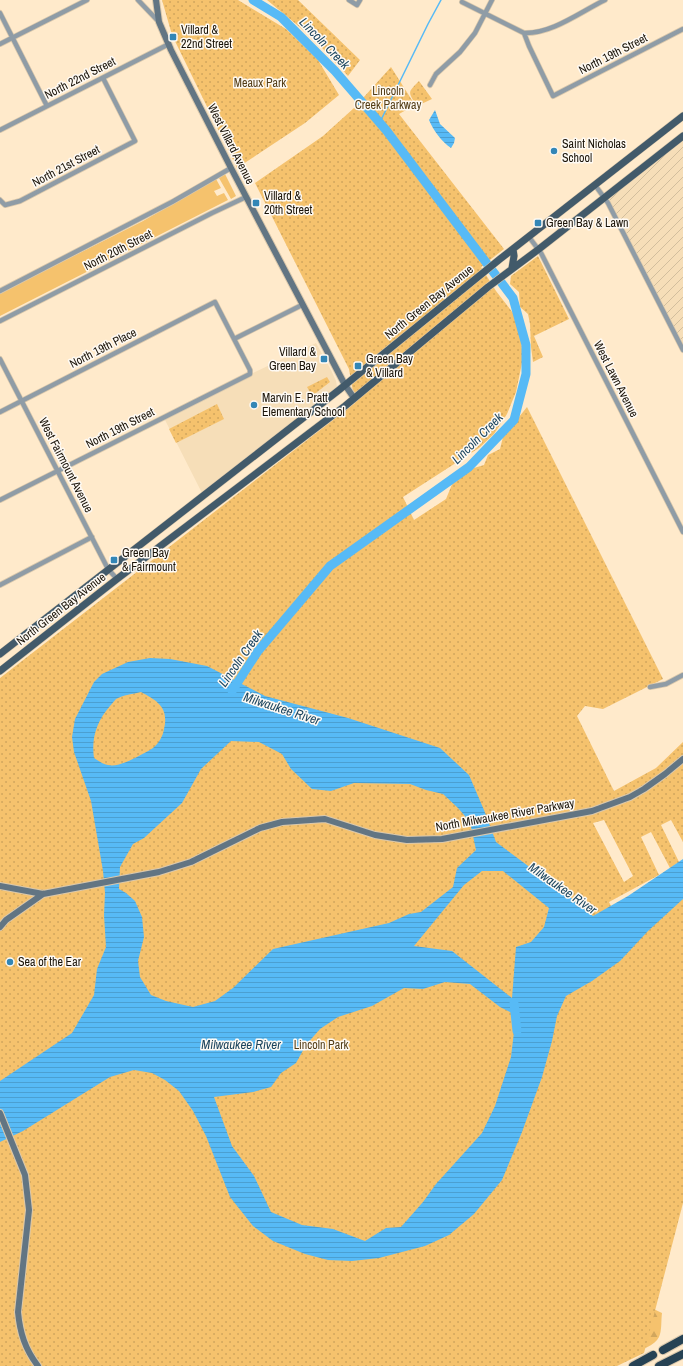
<svg xmlns="http://www.w3.org/2000/svg" width="683" height="1366" font-family="'Archivo Narrow',sans-serif">
  <style>
    .built { fill: #f6deb8 }
    .industrial { fill: url(#industrial-furrows) }
    .green { fill: #f5c26d }
    .forest { fill: url(#forest-firs) }
    .park { fill: url(#park-dots); fill-rule: evenodd }
    .water { fill: url(#water-rules); fill-rule: evenodd }
    .lines { fill: none; stroke-linecap: round; stroke-linejoin: round }
    .stream { stroke: #57baf6; stroke-width: 1.5 }
    .river { stroke: #57baf6; stroke-width: 9 }
    .street-casing { stroke: #dac8ac; stroke-width: 6 }
    .secondary-casing { stroke: #dac8ac; stroke-width: 8 }
    .primary-casing { stroke: #dac8ac; stroke-width: 8 }
    .highway-casing { stroke: #dac8ac; stroke-width: 10 }
    .street { stroke: #8f9ca6; stroke-width: 4.5 }
    .secondary { stroke: #627583; stroke-width: 6 }
    .primary { stroke: #425a6a; stroke-width: 7 }
    .highway { stroke: #264254; stroke-width: 8 }
    .poi-dot { fill: #3386b6; stroke: #fefaf4; stroke-width: 1.5 }
    .labels { text-anchor: middle; stroke-width: 3; stroke-linejoin: round; paint-order: stroke }
    .poi-label { font-size: 12px; fill: #1a1308; stroke: #fefaf4; text-anchor: start }
    .street-label { font-size: 12px; fill: #1a1308; stroke: #fefaf4 }
    .park-label { font-size: 12px; fill: #533d16; stroke: #fefaf4 }
    .water-label { font-size: 13px; font-style: italic; fill: #1c455e; stroke: #fefaf4 }
  </style>
  <defs>
    <pattern id="industrial-furrows" width="10" height="10" patternUnits="userSpaceOnUse"><rect width="10" height="10" fill="#f6deb8"/><path d="M-1 1l2-2M0 10L10 0M9 11l2-2" fill="none" stroke="#d2be9d"/></pattern>
    <pattern id="forest-firs" width="22" height="20" patternUnits="userSpaceOnUse"><rect width="22" height="20" fill="#f5c26d"/><path d="M5 1l3.5 6h-7zM16 11l3.5 6h-7z" fill="#d1a65d"/></pattern>
    <pattern id="park-dots" width="8" height="8" patternUnits="userSpaceOnUse"><rect width="8" height="8" fill="#f5c26d"/><path d="M2 2h.1M6 6h.1" fill="none" stroke="#d1a65d" stroke-width="1.8" stroke-linecap="round"/></pattern>
    <pattern id="water-rules" width="6" height="5" patternUnits="userSpaceOnUse"><rect width="6" height="5" fill="#57baf6"/><path d="M0 2.5h6" fill="none" stroke="#4b9fd1"/></pattern>
  </defs>
  <rect width="100%" height="100%" fill="#ffeacb"/>
  <path class="built" d="M 316,343 L 331,370 L 336,381 L 337,387 L 202,493 L 165,420 L 250,377 L 253,373 Z"/>
  <path class="industrial" d="M 683,135 L 683,350 L 604,197 Z"/>
  <path class="green" d="M 225,174 L 236,196 L 231,199 L 219,178 Z
    M 216,179 L 221,188 L 214,191 L 217,196 L 224,193 L 228,200 L 0,316 L 0,293 L 143,221 Z"/>
  <path class="forest" d="M 643,1304 L 662,1313 C 661,1320 662,1331 659,1337 C 651,1353 603,1361 586,1366 Z"/>
  <path class="park" d="M 162,0 L 238,0 L 286,29 L 318,60 L 339,95 L 305,123 L 237,168 L 172,35 Z
    M 267,0 L 298,0 L 360,60 L 348,76 L 313,38 Z
    M 391,67 L 415,105 L 399,114 L 504,249 L 481,267 L 496,291 L 513,313 L 520,332 L 523,358 L 516,392 L 507,414 L 494,434 L 479,448 L 403,497 L 414,520 L 446,499 L 453,482 L 474,468 L 484,465 L 488,455 L 500,449 L 503,437 L 527,407 L 663,679 L 603,709 L 585,706 L 577,716 L 614,791 L 656,768 L 683,742 L 683,842 L 671,820 L 661,825 L 679,862 L 670,868 L 651,832 L 641,837 L 659,875 L 609,902 L 612,908 L 683,871 L 683,1203 L 644,1353 L 617,1366 L 0,1366 L 0,678 L 355,403 L 349,369 L 255,183 L 323,136 L 354,108 ZM 604,820 L 633,876 L 624,882 L 593,823 Z
    M 419,81 L 432,99 L 417,106 C 408,92 407,93 419,81 Z
    M 538,256 L 569,319 L 534,336 L 543,357 L 533,362 L 531,347 L 530,324 L 528,314 L 520,307 L 519,292 L 510,284 L 511,276 Z
    M 327,377 L 330,382 L 312,396 L 307,387 Z
    M 217,404 L 224,419 L 176,443 L 169,429 Z"/>
  <path class="water" d="M 435,110 L 440,124 L 455,138 L 454,143 L 451,148 C 442,142 433,130 429,120 Z
    M 150,658 L 170,659 L 207,666 L 265,696 L 348,718 L 440,748 L 469,775 L 484,810 L 496,842 L 570,897 L 593,916 L 628,896 L 683,859 L 683,899 L 648,931 L 620,961 L 592,981 L 566,996 L 557,1016 L 552,1041 L 542,1077 L 522,1132 L 502,1180 L 474,1214 L 449,1235 L 425,1246 L 379,1258 L 352,1261 L 328,1260 L 305,1254 L 273,1241 L 253,1226 L 230,1197 L 206,1136 L 193,1111 L 179,1091 L 165,1080 L 152,1073 L 134,1070 L 110,1077 L 23,1131 L 0,1142 L 0,1081 L 72,1033 L 94,995 L 97,969 L 106,947 L 104,915 L 105,893 L 103,871 L 91,801 L 74,752 L 72,737 L 75,719 L 94,682 L 102,674 L 128,662 ZM 141,692 C 158,701 169,708 164,729 C 163,736 159,743 153,748 C 149,751 142,754 137,757 C 129,761 117,767 108,765 C 102,764 99,761 94,758 C 91,738 97,721 110,706 C 112,704 114,701 116,699 C 123,695 133,694 141,692 ZM 231,741 L 259,742 L 282,754 L 291,769 L 312,789 L 331,791 L 354,783 L 410,784 L 426,790 L 443,794 L 458,808 L 470,822 L 476,850 L 457,868 L 453,887 L 421,912 L 409,914 L 389,923 L 273,949 L 233,988 L 215,1001 L 193,1007 L 166,1001 L 151,995 L 140,977 L 138,961 L 144,937 L 142,917 L 135,901 L 126,893 L 119,889 L 120,867 L 133,844 L 144,838 L 182,803 L 201,769 ZM 482,871 L 503,871 L 549,908 L 544,927 L 531,942 L 516,947 L 512,998 L 452,951 L 414,946 L 464,885 ZM 445,982 L 470,984 L 500,1007 L 516,1015 L 511,1057 L 495,1106 L 482,1133 L 436,1184 L 423,1202 L 401,1227 L 386,1228 L 365,1241 L 333,1229 L 302,1225 L 271,1212 L 254,1176 L 232,1146 L 214,1097 L 253,1092 L 271,1087 L 281,1073 L 296,1063 L 306,1045 L 320,1029 L 338,1017 L 372,1006 L 404,988 L 423,989 Z"/>
  <g class="lines">
    <path class="stream" d="M 380,122 L 428,24 L 441,0"/>
    <path class="river" d="M 232,691 L 258,651 L 330,566 L 469,467 L 514,420 L 526,374 L 526,345 L 513,298 L 386,130 L 335,71 L 281,17 L 253,0
      M 514,1003 L 517,1031"/>
    <defs>
      <path id="street" d="M 138,0 L 159,22
        M 349,0 L 357,5 L 360,0
        M 462,2 L 524,33 L 529,46 L 553,96 L 683,29
        M 0,13 L 47,106
        M 524,33 C 552,34 580,12 605,0
        M 0,44 L 87,0
        M 430,85 L 436,74 L 460,52 L 475,33 L 492,0
        M 0,130 L 169,44
        M 595,185 L 608,203 L 683,350
        M 0,200 L 5,205 L 20,201 L 135,141 L 103,78
        M 529,237 L 541,253 L 683,532
        M 0,291 L 172,202 L 231,168
        M 0,321 L 212,213 L 246,197
        M 234,339 L 302,305
        M 0,359 L 108,569 L 117,579
        M 0,412 L 215,302 L 250,370 L 250,374 L 246,376 L 0,500
        M 0,585 L 92,537
        M 650,687 L 666,684 L 683,675"/>
      <path id="secondary" d="M 156,0 L 159,22 L 171,50 L 231,168 L 345,385 L 354,398
        M 0,886 L 43,894 L 159,872 L 191,862 L 260,828 L 282,822 L 325,819 L 375,835 L 407,840 L 442,839 L 592,811 L 630,797 L 644,789 L 665,774 L 683,759
        M 0,927 L 6,920 L 43,894
        M 0,1113 L 25,1175 L 29,1210 L 18,1312 C 20,1333 25,1349 38,1366"/>
      <path id="primary" d="M 512,268 L 514,256 L 513,249
        M 0,654 L 339,390 L 500,259 L 683,116
        M 0,671 L 117,579 L 345,406 L 488,287 L 539,249 L 683,136"/>
      <path id="highway" d="M 663,1350 L 683,1339
        M 633,1366 L 653,1355
        M 659,1366 L 683,1354"/>
    </defs>
    <use href="#street" class="street-casing"/>
    <use href="#secondary" class="secondary-casing"/>
    <use href="#primary" class="primary-casing"/>
    <use href="#highway" class="highway-casing"/>
    <use href="#street" class="street"/>
    <use href="#secondary" class="secondary"/>
    <use href="#primary" class="primary"/>
    <use href="#highway" class="highway"/>
  </g>
  <g class="poi-dot">
    <rect x="169" y="33" width="8" height="8" rx="2"/>
    <circle cx="554" cy="151" r="4"/>
    <rect x="252" y="199" width="8" height="8" rx="2"/>
    <rect x="534" y="219" width="8" height="8" rx="2"/>
    <rect x="320" y="355" width="8" height="8" rx="2"/>
    <rect x="354" y="362" width="8" height="8" rx="2"/>
    <circle cx="254" cy="405" r="4"/>
    <rect x="110" y="556" width="8" height="8" rx="2"/>
    <circle cx="10" cy="962" r="4"/>
  </g>
  <g class="labels">
    <g class="poi-label">
      <text x="181" y="34">Villard &amp;<tspan x="181" dy="14">22nd Street</tspan></text>
      <text x="562" y="148">Saint Nicholas<tspan x="562" dy="14">School</tspan></text>
      <text x="264" y="200">Villard &amp;<tspan x="264" dy="14">20th Street</tspan></text>
      <text x="546" y="227">Green Bay &amp; Lawn</text>
      <text x="316" y="356" text-anchor="end">Villard &amp;<tspan x="316" dy="14">Green Bay</tspan></text>
      <text x="366" y="363">Green Bay<tspan x="366" dy="14">&amp; Villard</tspan></text>
      <text x="262" y="402">Marvin E. Pratt<tspan x="262" dy="14">Elementary School</tspan></text>
      <text x="122" y="557">Green Bay<tspan x="122" dy="14">&amp; Fairmount</tspan></text>
      <text x="18" y="966">Sea of the Ear</text>
    </g>
    <g class="street-label">
      <text transform="translate(613 54) rotate(-27)" y="4">North 19th Street</text>
      <text transform="translate(80 78) rotate(-27)" y="4">North 22nd Street</text>
      <text transform="translate(231 144) rotate(63)" y="4">West Villard Avenue</text>
      <text transform="translate(66 166) rotate(-28)" y="4">North 21st Street</text>
      <text transform="translate(118 250) rotate(-27)" y="4">North 20th Street</text>
      <text transform="translate(429 302) rotate(-39)" y="4">North Green Bay Avenue</text>
      <text transform="translate(103 348) rotate(-27)" y="4">North 19th Place</text>
      <text transform="translate(616 379) rotate(63)" y="4">West Lawn Avenue</text>
      <text transform="translate(120 428) rotate(-27)" y="4">North 19th Street</text>
      <text transform="translate(66 465) rotate(63)" y="4">West Fairmount Avenue</text>
      <text transform="translate(61 609) rotate(-38)" y="4">North Green Bay Avenue</text>
      <text transform="translate(505 815) rotate(-10)" y="4">North Milwaukee River Parkway</text>
    </g>
    <g class="park-label">
      <text x="260" y="87">Meaux Park</text>
      <text x="388" y="95">Lincoln<tspan x="388" dy="14">Creek Parkway</tspan></text>
      <text x="321" y="1049">Lincoln Park</text>
    </g>
    <g class="water-label">
      <text transform="translate(325 43) rotate(46)" y="5">Lincoln Creek</text>
      <text transform="translate(477 438) rotate(-45)" y="5">Lincoln Creek</text>
      <text transform="translate(240 658) rotate(-55)" y="5">Lincoln Creek</text>
      <text transform="translate(282 708) rotate(18)" y="5">Milwaukee River</text>
      <text transform="translate(563 888) rotate(35)" y="5">Milwaukee River</text>
      <text x="241" y="1049">Milwaukee River</text>
    </g>
  </g>
</svg>
